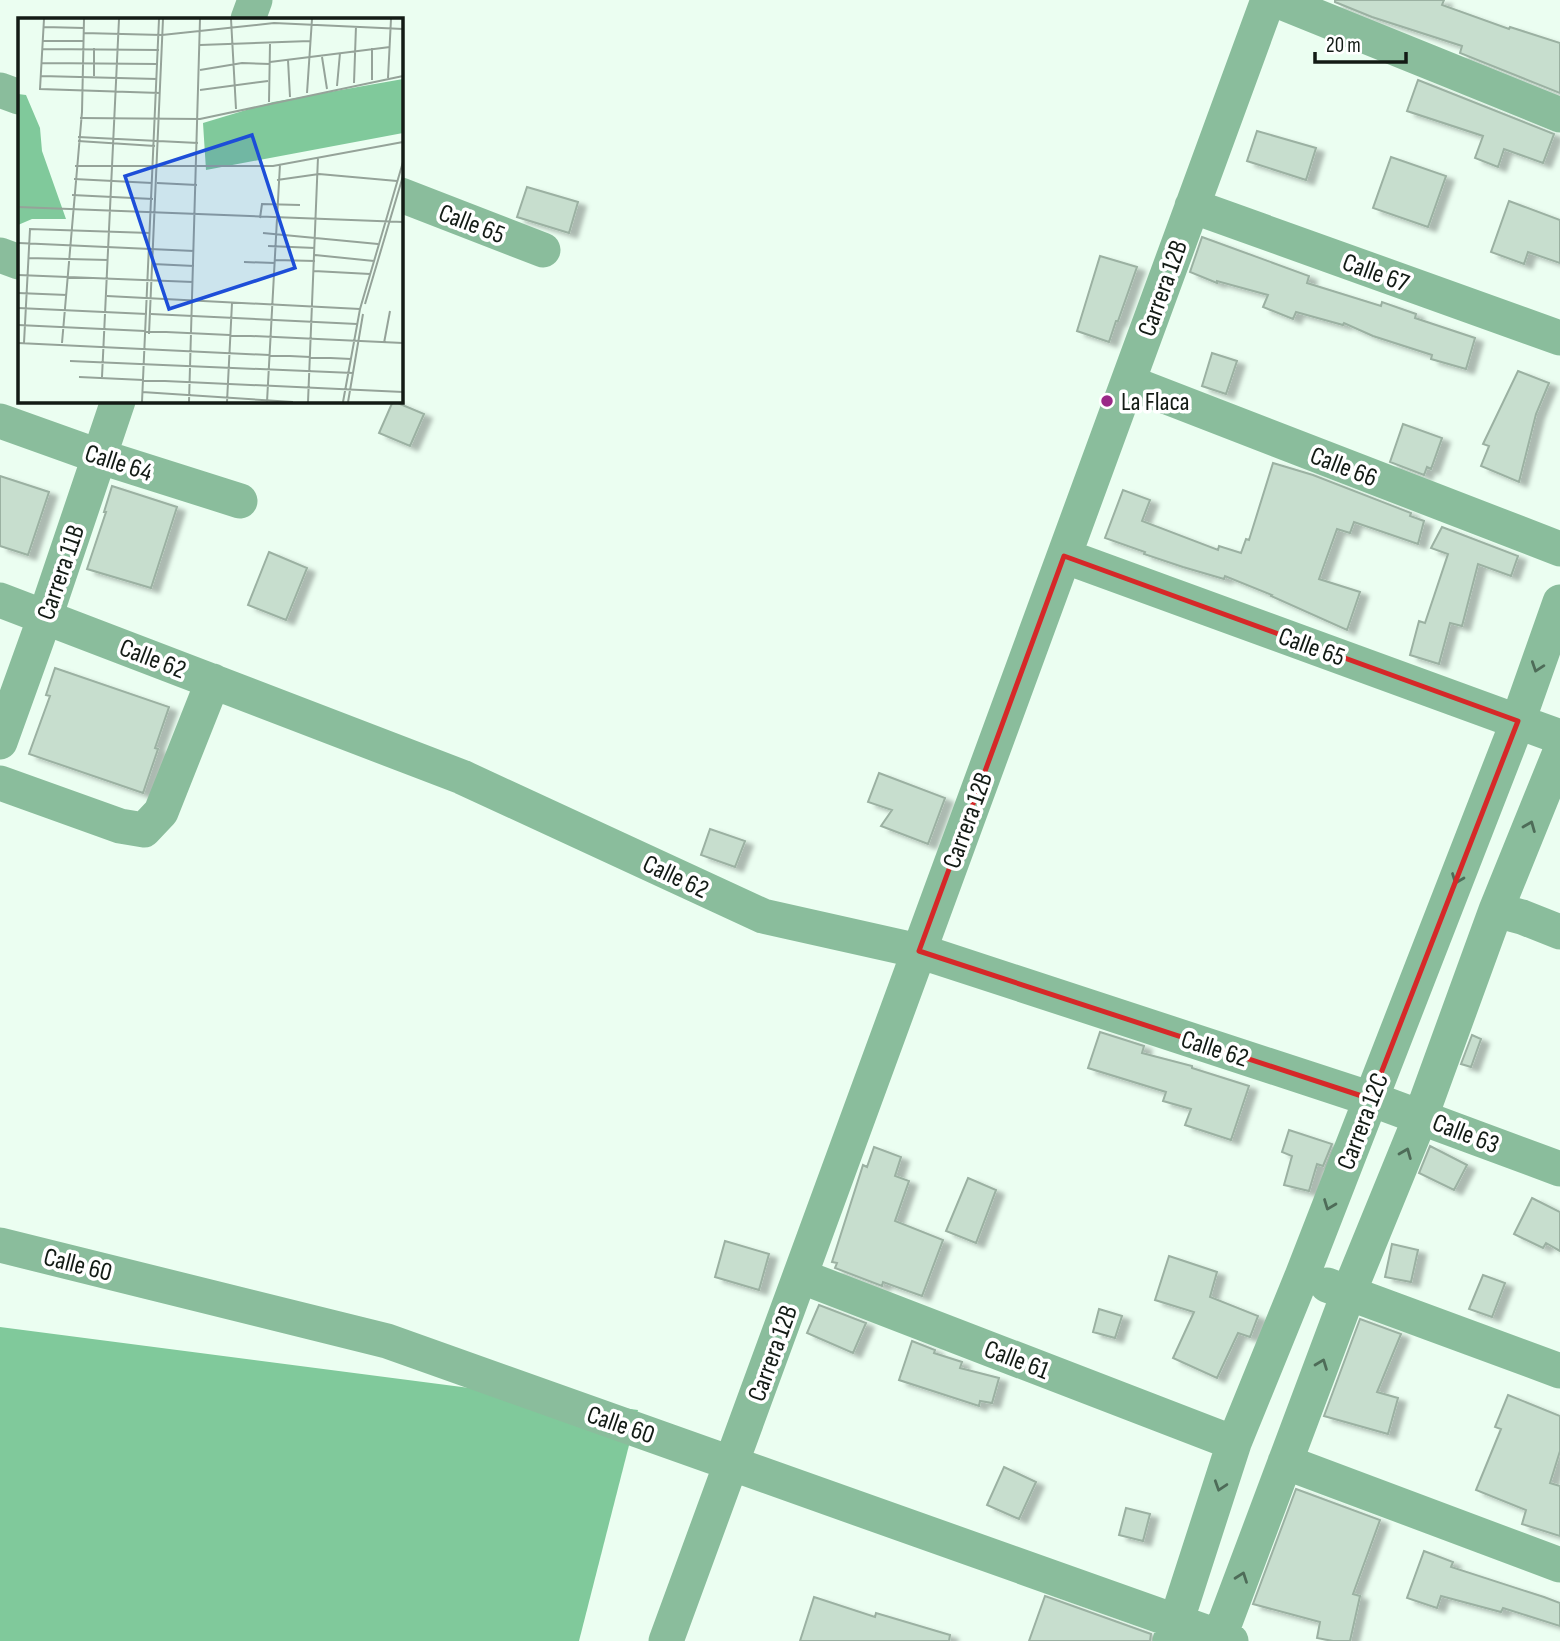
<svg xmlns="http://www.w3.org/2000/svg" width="1560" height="1641" font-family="'Sofia Sans Condensed',sans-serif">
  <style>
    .forest { fill: #80c99b }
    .building { fill: #c7dece; stroke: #9bb1a2; stroke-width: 2; filter: url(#shadow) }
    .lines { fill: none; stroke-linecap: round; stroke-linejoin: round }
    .minor { stroke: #8abd9c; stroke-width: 35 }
    .oneway { stroke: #4e6c58 }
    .marked { fill: none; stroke: #d62828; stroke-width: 5; stroke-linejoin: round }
    .poi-dot { fill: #9a2987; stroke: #fff; stroke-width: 2.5 }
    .labels { text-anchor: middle; stroke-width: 7; stroke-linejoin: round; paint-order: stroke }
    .street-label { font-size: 26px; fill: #131b15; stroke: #fff }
    .poi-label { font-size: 26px; fill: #131b15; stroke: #fff; text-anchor: start }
    .inset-road { fill: none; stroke: #95a399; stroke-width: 2 }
    .view { fill: #1d4ed8; fill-opacity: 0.15; stroke: #1d4ed8; stroke-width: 3.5 }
    .inset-edge { fill: none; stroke: #131b15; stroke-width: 3.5 }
  </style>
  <defs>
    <filter id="shadow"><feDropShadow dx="8" dy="4.5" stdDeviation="2" flood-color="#0004"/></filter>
  </defs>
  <rect width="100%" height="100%" fill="#ebfef1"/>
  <path class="forest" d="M 0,1327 L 638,1410 L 579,1641 L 0,1641 Z"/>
  <path class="building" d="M 1335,0 L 1444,0 L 1442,5 L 1509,29 L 1510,27 L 1560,43 L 1560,93 L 1460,53 L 1462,46 L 1372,17 L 1335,2 Z
    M 1418,80 L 1554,134 L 1543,163 L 1504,149 L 1498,167 L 1475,158 L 1483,136 L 1407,111 Z
    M 1257,131 L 1316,148 L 1306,180 L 1247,161 Z
    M 1391,157 L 1446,176 L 1428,227 L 1373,208 Z
    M 527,187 L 578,202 L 569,233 L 517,217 Z
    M 1509,201 L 1560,220 L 1560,263 L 1528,252 L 1524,264 L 1491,252 Z
    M 1202,237 L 1309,276 L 1307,283 L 1381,306 L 1382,302 L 1416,314 L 1415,318 L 1475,338 L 1466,369 L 1431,359 L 1432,355 L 1373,336 L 1344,323 L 1343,325 L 1296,312 L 1293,319 L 1263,307 L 1268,295 L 1217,281 L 1217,283 L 1190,272 Z
    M 1100,256 L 1137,267 L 1118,321 L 1116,321 L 1109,342 L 1077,331 Z
    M 1212,353 L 1237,361 L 1226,394 L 1202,386 Z
    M 1518,371 L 1549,383 L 1536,414 L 1519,482 L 1481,466 L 1489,446 L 1483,444 Z
    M 393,401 L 424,414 L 410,446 L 379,433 Z
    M 1403,424 L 1442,438 L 1431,469 L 1427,467 L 1424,475 L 1390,462 Z
    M 1273,463 L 1313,475 L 1411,513 L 1410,516 L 1424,521 L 1418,544 L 1354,522 L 1350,533 L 1337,529 L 1319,579 L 1360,592 L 1347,630 L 1271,596 L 1272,595 L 1225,576 L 1224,579 L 1183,567 L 1144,554 L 1145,552 L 1105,538 L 1123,490 L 1150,500 L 1142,521 L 1218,550 L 1219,546 L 1241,553 L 1246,539 L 1249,540 Z
    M 0,476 L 49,492 L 28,555 L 0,546 Z
    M 112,486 L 177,507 L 151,588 L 87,569 L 106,512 L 104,512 Z
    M 1442,527 L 1518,556 L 1511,576 L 1478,564 L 1462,626 L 1450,623 L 1439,664 L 1410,655 L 1419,621 L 1425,623 L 1448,554 L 1431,548 Z
    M 269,552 L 307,568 L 286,620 L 248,605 Z
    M 55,668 L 169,707 L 155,748 L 158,749 L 143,793 L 29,754 L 50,696 L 46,695 Z
    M 879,773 L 945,798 L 928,844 L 881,826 L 892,810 L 868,802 Z
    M 710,829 L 745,841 L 735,867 L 701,855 Z
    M 1100,1032 L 1144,1046 L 1142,1053 L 1192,1066 L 1192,1068 L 1249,1086 L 1231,1140 L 1185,1125 L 1191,1109 L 1163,1101 L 1166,1092 L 1088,1068 Z
    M 1472,1035 L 1481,1039 L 1471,1067 L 1461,1064 Z
    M 1289,1130 L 1332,1144 L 1323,1166 L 1317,1164 L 1309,1191 L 1284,1185 L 1292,1156 L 1282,1152 Z
    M 1430,1146 L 1467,1165 L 1454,1190 L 1419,1173 Z
    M 874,1147 L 901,1157 L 895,1176 L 909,1181 L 895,1221 L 943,1240 L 922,1296 L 883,1282 L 882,1286 L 835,1268 L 837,1263 L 832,1262 L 863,1165 L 867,1167 Z
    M 968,1178 L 996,1190 L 976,1243 L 946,1231 Z
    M 1532,1198 L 1560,1212 L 1560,1251 L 1546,1243 L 1543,1248 L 1514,1234 Z
    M 725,1241 L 769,1254 L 759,1290 L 715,1277 Z
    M 1392,1244 L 1418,1250 L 1411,1282 L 1385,1277 Z
    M 1169,1256 L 1217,1272 L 1210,1297 L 1258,1316 L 1250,1337 L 1238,1333 L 1217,1378 L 1173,1358 L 1194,1312 L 1155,1300 Z
    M 1483,1275 L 1505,1283 L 1492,1317 L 1469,1309 Z
    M 819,1305 L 866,1323 L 853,1353 L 807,1333 Z
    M 1099,1309 L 1122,1316 L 1115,1338 L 1093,1332 Z
    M 1360,1319 L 1401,1334 L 1377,1392 L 1398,1398 L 1388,1434 L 1324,1416 Z
    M 912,1341 L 935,1350 L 934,1353 L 962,1362 L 960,1368 L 999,1378 L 992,1403 L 980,1401 L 979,1406 L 899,1380 Z
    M 1508,1395 L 1560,1416 L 1560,1451 L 1550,1483 L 1560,1486 L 1560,1536 L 1522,1524 L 1526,1510 L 1476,1490 L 1501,1429 L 1495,1427 Z
    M 1004,1467 L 1036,1482 L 1019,1519 L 987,1505 Z
    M 1296,1489 L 1380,1520 L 1353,1594 L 1360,1596 L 1350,1641 L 1333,1641 L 1317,1638 L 1320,1622 L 1253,1604 Z
    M 1126,1508 L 1150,1514 L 1143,1541 L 1119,1535 Z
    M 1424,1551 L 1453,1562 L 1451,1567 L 1544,1597 L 1560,1603 L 1560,1626 L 1503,1608 L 1501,1612 L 1441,1596 L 1437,1608 L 1407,1598 Z
    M 1045,1596 L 1151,1634 L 1150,1641 L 1029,1641 Z
    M 814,1597 L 875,1617 L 876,1613 L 950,1635 L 949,1641 L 800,1641 Z"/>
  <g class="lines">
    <path class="minor" d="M 1276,0 L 1560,115
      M 248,19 L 255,0
      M 0,90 L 19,97
      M 401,195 L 543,250
      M 1192,206 L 1560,338
      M 0,255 L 19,262
      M 1128,382 L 1560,549
      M 0,421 L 98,456 L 240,501
      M 1064,556 L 1560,737
      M 0,600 L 462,777 L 763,916 L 919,951 L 1371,1099 L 1560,1169
      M 0,742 L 45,617 L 118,401
      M 0,783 L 120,826 L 144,830 L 161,812 L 213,681
      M 1496,910 L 1522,917 L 1560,932
      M 0,1245 L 387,1341 L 1231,1641
      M 800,1276 L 1234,1443
      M 1327,1285 L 1560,1371
      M 1285,1462 L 1560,1565
      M 666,1641 L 1268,0
      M 1170,1641 L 1234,1443 L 1302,1276 L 1518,721 L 1560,602
      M 1218,1641 L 1349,1292 L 1421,1116 L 1496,910 L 1560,752"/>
  </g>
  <defs><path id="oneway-chevron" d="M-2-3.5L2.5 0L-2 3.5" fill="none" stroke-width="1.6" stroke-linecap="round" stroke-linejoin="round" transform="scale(1.75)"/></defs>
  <g class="oneway">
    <use href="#oneway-chevron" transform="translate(1537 667) rotate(109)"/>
    <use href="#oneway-chevron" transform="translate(1530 826) rotate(-68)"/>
    <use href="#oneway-chevron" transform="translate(1457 879) rotate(111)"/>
    <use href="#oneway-chevron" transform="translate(1406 1153) rotate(-68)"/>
    <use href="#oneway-chevron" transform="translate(1329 1205) rotate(111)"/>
    <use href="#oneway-chevron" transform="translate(1322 1364) rotate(-69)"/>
    <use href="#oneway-chevron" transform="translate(1220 1486) rotate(108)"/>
    <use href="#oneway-chevron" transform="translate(1242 1577) rotate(-70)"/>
  </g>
  <path class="marked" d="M 1064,556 L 1518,721 L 1371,1099 L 919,951 Z"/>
  <circle class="poi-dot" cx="1107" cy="401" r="7"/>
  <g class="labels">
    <g class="street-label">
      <text transform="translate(472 223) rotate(21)" y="9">Calle 65</text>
      <text transform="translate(1376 272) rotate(20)" y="9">Calle 67</text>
      <text transform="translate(1162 288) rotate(-70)" y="9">Carrera 12B</text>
      <text transform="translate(119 462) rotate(18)" y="9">Calle 64</text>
      <text transform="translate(1344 466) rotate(21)" y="9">Calle 66</text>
      <text transform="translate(60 572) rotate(-71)" y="9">Carrera 11B</text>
      <text transform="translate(1312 646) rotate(20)" y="9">Calle 65</text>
      <text transform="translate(153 658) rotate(21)" y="9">Calle 62</text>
      <text transform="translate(967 820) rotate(-70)" y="9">Carrera 12B</text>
      <text transform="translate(676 876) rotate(25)" y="9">Calle 62</text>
      <text transform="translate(1215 1048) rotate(18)" y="9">Calle 62</text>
      <text transform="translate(1362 1121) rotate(-69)" y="9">Carrera 12C</text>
      <text transform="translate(1466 1133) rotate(21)" y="9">Calle 63</text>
      <text transform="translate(78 1264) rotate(14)" y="9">Calle 60</text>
      <text transform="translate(772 1353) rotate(-70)" y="9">Carrera 12B</text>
      <text transform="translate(1017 1359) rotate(21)" y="9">Calle 61</text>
      <text transform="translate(621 1424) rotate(19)" y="9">Calle 60</text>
    </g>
    <g class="poi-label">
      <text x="1121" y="410">La Flaca</text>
    </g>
  </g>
  <g transform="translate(18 18)">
    <rect width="385" height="385" fill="#ebfef1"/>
    <path d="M 385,61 L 385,115 L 188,152 L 185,105 L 255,84 ZM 0,76 L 8,77 L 22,110 L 24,133 L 48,201 L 14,201 L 0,207 Z" fill="#80c99b"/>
    <path class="inset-road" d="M 26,1 L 22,71 L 142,75M 213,1 L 218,91M 26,9 L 66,10M 65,15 L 144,17 L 256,5 L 385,11M 25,23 L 65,23M 182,27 L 292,23M 354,30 L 354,62M 24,31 L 141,32M 304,39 L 309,71M 270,42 L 272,79M 252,44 L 372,29M 23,45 L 139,46M 182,52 L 224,45 L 252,46M 23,58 L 139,61M 76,58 L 76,30M 370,60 L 373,1M 336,65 L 338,8M 319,68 L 322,35M 182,72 L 250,63M 289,75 L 294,1M 251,84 L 252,26M 62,100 L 182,101 L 385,58M 60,119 L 180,125M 60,123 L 137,128M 57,148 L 255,148 L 385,124M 56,161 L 134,165M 259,162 L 301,156 L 379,163M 139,165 L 179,167M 54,177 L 135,181M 0,189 L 385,204M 242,200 L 244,186 L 282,187M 245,215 L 360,226M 1,225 L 176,233M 250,228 L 297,230M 297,237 L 356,243M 10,240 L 90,242M 257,242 L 297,243M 226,244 L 257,245M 135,246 L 176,248M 296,253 L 352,256M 0,257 L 175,264M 0,275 L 49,277M 89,278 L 342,291M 347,286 L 385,158M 0,290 L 129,296M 133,296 L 339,306M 0,307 L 385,325M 131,316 L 145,1M 0,325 L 333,341M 6,325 L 12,211 L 132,215M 44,325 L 64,94 L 66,1M 366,325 L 372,293M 52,343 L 335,355M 61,359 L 385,374M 84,359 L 101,1M 124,374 L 275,384M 124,384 L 141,1M 171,384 L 182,1M 209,384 L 214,285M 249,384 L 262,146M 290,384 L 300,139M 325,384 L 342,291 L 385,144M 330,384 L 345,296"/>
    <path class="view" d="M 234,117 L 277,250 L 151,291 L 107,158 Z"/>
    <rect width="385" height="385" class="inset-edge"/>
  </g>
  <path d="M1315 52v10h91v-10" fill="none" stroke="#131b15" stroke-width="3.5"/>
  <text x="1326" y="52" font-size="21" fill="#131b15" stroke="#ffffff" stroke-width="5" paint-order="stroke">20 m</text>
</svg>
